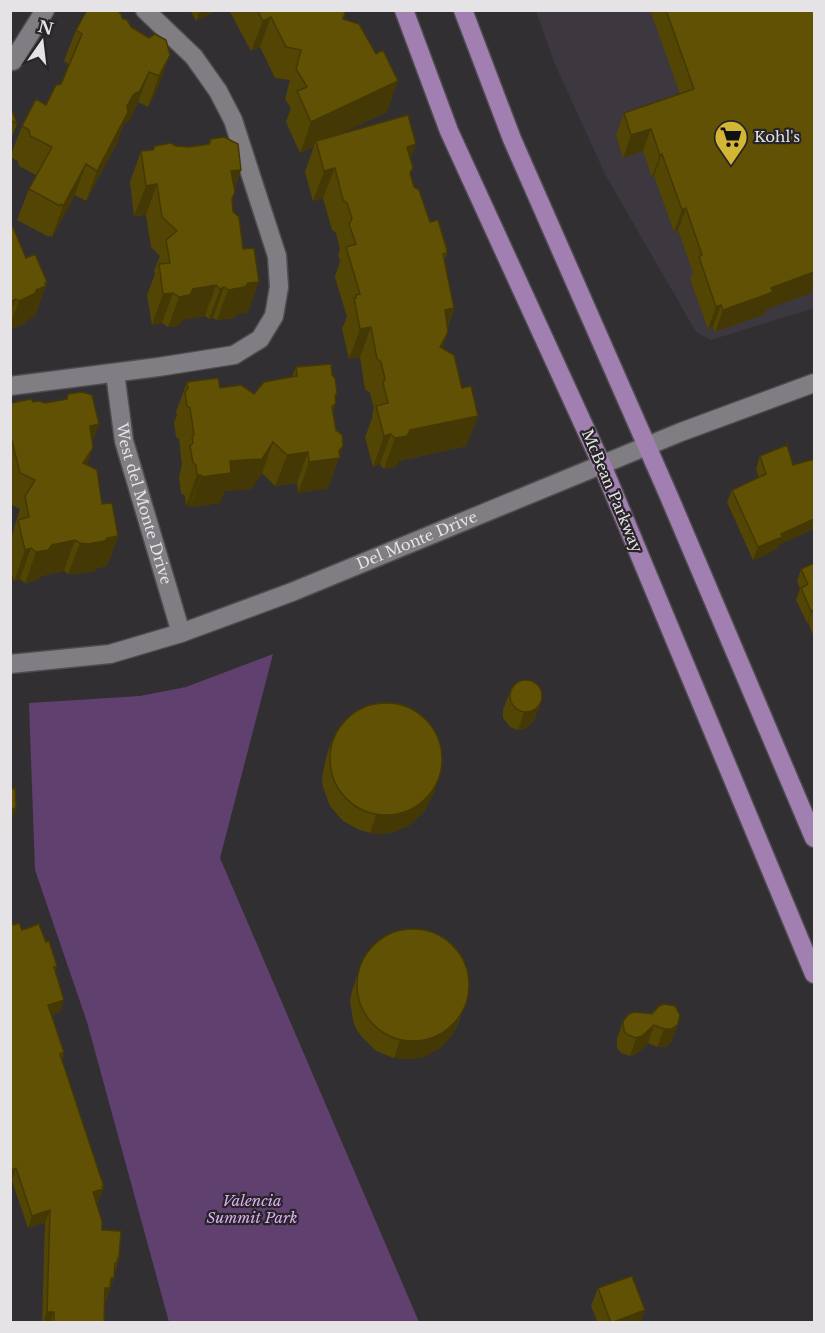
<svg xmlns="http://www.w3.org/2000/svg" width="825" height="1333" font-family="'Libre Baskerville',serif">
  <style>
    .built { fill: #3d3740 }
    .green { fill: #60406e }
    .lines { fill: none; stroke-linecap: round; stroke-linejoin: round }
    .minor-casing { stroke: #4e4c50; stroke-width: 21 }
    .major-casing { stroke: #4e4c50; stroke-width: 21 }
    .minor { stroke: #817e83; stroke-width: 18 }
    .major { stroke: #a17fb1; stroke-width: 18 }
    .wall { fill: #534604 }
    .shaded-wall { fill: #443904 }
    .building { fill: #615105; stroke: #443904; stroke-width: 1.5 }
    .labels { text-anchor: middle; stroke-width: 4.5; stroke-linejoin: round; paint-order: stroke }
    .poi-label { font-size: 15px; fill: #e5e3e5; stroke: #282529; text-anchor: start }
    .street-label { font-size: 15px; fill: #e5e3e5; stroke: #282529 }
    .park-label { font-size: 15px; font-style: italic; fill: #ddacf4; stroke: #282529 }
  </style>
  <rect width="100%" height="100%" fill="#322f33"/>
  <path class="built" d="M 536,11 L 814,11 L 814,308 L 711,340 L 696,332 L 605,174 L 554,62 Z"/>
  <path class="green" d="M 273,654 L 220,858 L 419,1322 L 169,1322 L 87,1022 L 35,870 L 29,703 L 140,696 L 186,687 Z"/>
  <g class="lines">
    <defs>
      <g id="minor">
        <path d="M 13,61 L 45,10"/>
        <path id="s1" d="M 115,373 L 124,441 L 181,633"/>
        <path d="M 10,386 L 158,367 L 234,355 L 260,339 L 274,316 L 279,287 L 277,256 L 233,120 L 218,91 L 194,57 L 145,10"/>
        <path id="s2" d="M 10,664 L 110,654 L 181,633 L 292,592 L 681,432 L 814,383"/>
      </g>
      <path id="major" d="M 404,10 L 449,131 L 602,465 L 814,974
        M 463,10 L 512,139 L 668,494 L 814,838"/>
    </defs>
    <use href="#minor" class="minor-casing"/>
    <use href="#major" class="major-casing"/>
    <use href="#minor" class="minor"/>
    <use href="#major" class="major"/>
  </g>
  <path class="wall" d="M 190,10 L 217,10 L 196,21 Z
    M 229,10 L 346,10 L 343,19 L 387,112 L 336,135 L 411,160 L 410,174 L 414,187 L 430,222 L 447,253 L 444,261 L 454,308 L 448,327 L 448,332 L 442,348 L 462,388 L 478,416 L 466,446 L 399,461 L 396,467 L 384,469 L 380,464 L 373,467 L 365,437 L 373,416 L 372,414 L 374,409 L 370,393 L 365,389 L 360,357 L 349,359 L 342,329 L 347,317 L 335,277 L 340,261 L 338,255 L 340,249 L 336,233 L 332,230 L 323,198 L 313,201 L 305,172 L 314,146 L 300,153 L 286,122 L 291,108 L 285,99 L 290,80 L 275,78 L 260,47 L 251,51 Z
    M 650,10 L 814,10 L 767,309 L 765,314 L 715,332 L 713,327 L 708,329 L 690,279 L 693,273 L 678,230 L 674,232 L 654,176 L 652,177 L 643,151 L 623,158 L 616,135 L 624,113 L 680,94 Z
    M 122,18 L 131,27 L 149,38 L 166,40 L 159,85 L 148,107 L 138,102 L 129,121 L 124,123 L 117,143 L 86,201 L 75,195 L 52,237 L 50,235 L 49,237 L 17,220 L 29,189 L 36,175 L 19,166 L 18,161 L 10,157 L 22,126 L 46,105 L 61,84 L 69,64 L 64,61 L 76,30 Z
    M 10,105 L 17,124 L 10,141 Z
    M 176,146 L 241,170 L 234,189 L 235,192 L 232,200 L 248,312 L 237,314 L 234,318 L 217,320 L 213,318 L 209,319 L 205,316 L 182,320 L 178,326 L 168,327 L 162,323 L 152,325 L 147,295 L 155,274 L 154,271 L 160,256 L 151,247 L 146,215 L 134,216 L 130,182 L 141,151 Z
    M 10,226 L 26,258 L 47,282 L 35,316 L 26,321 L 24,324 L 10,330 Z
    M 296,367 L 332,375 L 337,393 L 335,399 L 336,403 L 333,410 L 336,430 L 343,446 L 328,488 L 298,493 L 297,483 L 275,486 L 262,473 L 251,489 L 224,491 L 220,503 L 190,507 L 190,505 L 186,506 L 185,496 L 181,493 L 179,477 L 182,464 L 179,439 L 176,437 L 174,422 L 177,415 L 176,412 L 187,382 L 254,394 L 292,377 Z
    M 33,402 L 99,424 L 92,442 L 87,465 L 102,504 L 118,536 L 107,566 L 96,568 L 94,571 L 77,574 L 68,574 L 64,571 L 41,576 L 37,580 L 25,583 L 20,579 L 14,581 L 10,567 L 10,540 L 14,530 L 14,527 L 20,509 L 10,504 L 10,405 Z
    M 760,456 L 793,465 L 777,549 L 753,560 L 727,502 L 732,490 L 759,478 L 756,469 Z
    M 814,563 L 814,637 L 808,622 L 807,623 L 796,600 L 800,589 L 797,581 L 801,569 Z
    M 510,692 L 541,703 L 534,720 L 528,727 L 524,729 L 518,730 L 510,727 L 503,718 L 503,710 Z
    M 332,740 L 439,778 L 433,795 L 423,813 L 408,826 L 390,833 L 380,834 L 370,833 L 360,830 L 343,821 L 330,806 L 323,787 L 322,778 L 326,758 Z
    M 10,916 L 13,925 L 46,942 L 57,966 L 55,971 L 60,1012 L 52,1015 L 64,1052 L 62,1060 L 104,1187 L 99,1199 L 98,1202 L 96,1202 L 102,1230 L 119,1259 L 115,1271 L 114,1278 L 106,1301 L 104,1301 L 104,1323 L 42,1323 L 45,1223 L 28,1228 L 12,1181 L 10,1181 Z
    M 358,973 L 461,1016 L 453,1034 L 440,1048 L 423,1057 L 413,1059 L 394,1058 L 376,1051 L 362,1037 L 356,1029 L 353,1020 L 350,1001 L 352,991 Z
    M 623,1021 L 678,1024 L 671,1042 L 668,1045 L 664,1047 L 657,1047 L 648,1043 L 636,1054 L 630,1056 L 621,1053 L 617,1048 L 617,1039 Z
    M 598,1288 L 645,1310 L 640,1323 L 598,1323 L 591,1306 Z"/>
  <path class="shaded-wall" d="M 200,10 L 217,10 L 196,21 Z
    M 271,17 L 260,47 L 251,51 L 263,21 Z
    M 170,55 L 159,85 L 148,107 L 159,76 Z
    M 149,72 L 138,102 L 129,121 L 124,123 L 117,143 L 86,201 L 97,171 L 127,106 L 134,94 Z
    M 398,81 L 387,112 L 317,145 L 316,141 L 314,146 L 300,153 L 311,122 Z
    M 651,129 L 643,151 L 623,158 L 631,135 Z
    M 416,144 L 405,175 L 407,147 Z
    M 662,154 L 654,176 L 652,177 L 660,155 Z
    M 86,164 L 75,195 L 52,237 L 63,206 Z
    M 335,168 L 323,198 L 313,201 L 324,171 Z
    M 241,170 L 230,200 L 231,171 Z
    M 157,184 L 146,215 L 134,216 L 146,186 Z
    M 686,208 L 678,230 L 674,232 L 682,210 Z
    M 814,272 L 814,292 L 767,309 L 765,314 L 715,332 L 723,310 L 771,288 Z
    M 47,282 L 35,316 L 26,321 L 24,324 L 10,330 L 10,325 L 19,301 L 36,290 Z
    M 259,282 L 248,312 L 237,314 L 234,318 L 217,320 L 228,290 L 248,283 Z
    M 216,285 L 205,316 L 182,320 L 178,326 L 168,327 L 179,297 L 193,289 Z
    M 224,287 L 213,318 L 209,319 L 220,289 Z
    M 173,293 L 162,323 L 152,325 L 163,294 Z
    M 16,299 L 10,313 L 10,304 L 12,301 Z
    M 721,305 L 713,327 L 708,329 L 716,307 Z
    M 454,308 L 443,339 L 445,310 Z
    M 371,327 L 360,357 L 349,359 L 360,329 Z
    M 448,332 L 437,363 L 440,347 Z
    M 478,416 L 466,446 L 399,461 L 396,467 L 384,469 L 395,438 L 410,430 Z
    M 99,424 L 87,454 L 90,426 Z
    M 391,434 L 380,464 L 373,467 L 384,436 Z
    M 273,442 L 262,473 L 251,489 L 224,491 L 220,503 L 190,507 L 201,477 L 230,461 Z
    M 343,446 L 328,488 L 298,493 L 309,462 L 339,451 Z
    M 93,448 L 82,478 L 83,463 Z
    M 308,452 L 297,483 L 275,486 L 287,455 Z
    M 197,475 L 201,475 L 190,505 L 186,506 Z
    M 814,519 L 814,529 L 779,545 L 777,549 L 753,560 L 758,547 L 781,534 Z
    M 118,536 L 107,566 L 96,568 L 94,571 L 77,574 L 68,574 L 80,543 Z
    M 75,540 L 64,571 L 41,576 L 37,580 L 25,583 L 36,552 L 52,545 Z
    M 31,548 L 20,579 L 14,581 L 25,550 Z
    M 813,610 L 808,622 L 807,623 L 811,611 Z
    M 541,703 L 534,720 L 528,727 L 524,729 L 518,730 L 524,712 Z
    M 439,778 L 433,795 L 423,813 L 408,826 L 390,833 L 380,834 L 370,833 L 376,815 Z
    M 16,808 L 12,821 L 10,821 L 10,809 Z
    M 467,998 L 453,1034 L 440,1048 L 423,1057 L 413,1059 L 394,1058 L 400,1040 Z
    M 64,1000 L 60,1012 L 44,1018 L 48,1005 Z
    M 678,1024 L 671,1042 L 668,1045 L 664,1047 L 657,1047 L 664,1029 Z
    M 654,1025 L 648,1043 L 636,1054 L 630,1056 L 636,1038 Z
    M 16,1168 L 12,1181 L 10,1181 L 10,1175 L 12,1170 Z
    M 104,1187 L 98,1202 L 88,1205 L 93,1192 Z
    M 50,1210 L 45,1223 L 28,1228 L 32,1216 Z
    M 111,1278 L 114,1278 L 106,1301 L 100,1301 L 105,1288 Z
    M 645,1310 L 640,1323 L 611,1323 Z
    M 47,1312 L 54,1312 L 50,1323 L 43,1323 Z"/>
  <path class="building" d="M 87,10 L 116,10 L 121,14 L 122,18 L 127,20 L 131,27 L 149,38 L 155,34 L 166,40 L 170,55 L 159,76 L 149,72 L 140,91 L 134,94 L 127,106 L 128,112 L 97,171 L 86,164 L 63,206 L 61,204 L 60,206 L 29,189 L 52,147 L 30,136 L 29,130 L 22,126 L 36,99 L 46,105 L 56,85 L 61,84 L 82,34 L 76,30 Z
    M 257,10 L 346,10 L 343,19 L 359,24 L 376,54 L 383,50 L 398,81 L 311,122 L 297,91 L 307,87 L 296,69 L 301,50 L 286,47 L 271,17 L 263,21 Z
    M 666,10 L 814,10 L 814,272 L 771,288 L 773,292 L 723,310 L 721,305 L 716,307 L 699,257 L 702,255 L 686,208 L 682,210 L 662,154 L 660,155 L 651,129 L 631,135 L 624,113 L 694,89 Z
    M 10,105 L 17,124 L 10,120 Z
    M 408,115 L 416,144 L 407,147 L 413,168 L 410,173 L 414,187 L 419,190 L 430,222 L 438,220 L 447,250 L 447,253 L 443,254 L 454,308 L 445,310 L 448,332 L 440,347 L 454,355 L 462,388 L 471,386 L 478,416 L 410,430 L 407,436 L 395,438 L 391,434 L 384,436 L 376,406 L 388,403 L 383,383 L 385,379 L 381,362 L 377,359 L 371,327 L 360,329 L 354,298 L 356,298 L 356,295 L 360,294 L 346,247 L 356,244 L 349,224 L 352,219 L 347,203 L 343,200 L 335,168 L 324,171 L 316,141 Z
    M 224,137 L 238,144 L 241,170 L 231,171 L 235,192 L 232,199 L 233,212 L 239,217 L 243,249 L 254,248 L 259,282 L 248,283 L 245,287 L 228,290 L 224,287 L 220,289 L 216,285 L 193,289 L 190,295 L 179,297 L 173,293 L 163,294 L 159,264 L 170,263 L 166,240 L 177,231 L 162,217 L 157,184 L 146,186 L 141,151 L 153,150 L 155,146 L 171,143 L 176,146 L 189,147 L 209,144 L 211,139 Z
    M 10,226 L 13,227 L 26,258 L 35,254 L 47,282 L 45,283 L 46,286 L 36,290 L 36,293 L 19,301 L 16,299 L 12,301 L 10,301 Z
    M 331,364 L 332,375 L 335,378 L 337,393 L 335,396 L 336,403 L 332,407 L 336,430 L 342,435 L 343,446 L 339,451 L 340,458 L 309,462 L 308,452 L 287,455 L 273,442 L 262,459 L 230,461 L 231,473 L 201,477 L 201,475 L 197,475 L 196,465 L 193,463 L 190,446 L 193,443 L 192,437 L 194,435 L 190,408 L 187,406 L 185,392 L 188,388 L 187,382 L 218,378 L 220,388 L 241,385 L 254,394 L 264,382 L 297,376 L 296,367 Z
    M 82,392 L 92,395 L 99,424 L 90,426 L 93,448 L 83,463 L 97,470 L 102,504 L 112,503 L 118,536 L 107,538 L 105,541 L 88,544 L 80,543 L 75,540 L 52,545 L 48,550 L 36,552 L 31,548 L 25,550 L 18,520 L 29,517 L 25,496 L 35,480 L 20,473 L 12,441 L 10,441 L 10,405 L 12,403 L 31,399 L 33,402 L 39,401 L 45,403 L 67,399 L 68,394 Z
    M 787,445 L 793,465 L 814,459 L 814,519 L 781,534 L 782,537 L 758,547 L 732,490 L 766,474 L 760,456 Z
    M 814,563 L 814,614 L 813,610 L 811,611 L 801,588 L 808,584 L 801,569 Z
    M510 696a16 16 0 1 1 32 0a16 16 0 1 1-32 0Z
    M330 759a56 56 0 1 1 112 0a56 56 0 1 1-112 0Z
    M 15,788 L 16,808 L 10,809 L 10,789 Z
    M 10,916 L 13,925 L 19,923 L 22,930 L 39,924 L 46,942 L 49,941 L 57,966 L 54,967 L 64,1000 L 48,1005 L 64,1052 L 60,1054 L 104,1187 L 102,1187 L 103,1189 L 93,1192 L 102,1221 L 102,1230 L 121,1231 L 119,1259 L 118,1258 L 117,1263 L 115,1263 L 114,1278 L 111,1278 L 110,1288 L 105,1288 L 104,1323 L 54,1323 L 54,1312 L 47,1312 L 50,1210 L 32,1216 L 16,1168 L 12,1170 L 10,1164 Z
    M357 985a56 56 0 1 1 112 0a56 56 0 1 1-112 0Z
    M 664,1004 L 675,1006 L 680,1015 L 678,1024 L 675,1027 L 671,1029 L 664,1029 L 654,1025 L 642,1036 L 636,1038 L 628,1035 L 624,1031 L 623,1021 L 629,1014 L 634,1012 L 652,1014 L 659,1006 Z
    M 632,1276 L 645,1310 L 611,1323 L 598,1288 Z"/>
  <defs>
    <symbol id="supermarket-pin" viewBox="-11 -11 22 30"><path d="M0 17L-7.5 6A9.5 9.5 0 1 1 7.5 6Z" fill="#d4b635" stroke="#282529"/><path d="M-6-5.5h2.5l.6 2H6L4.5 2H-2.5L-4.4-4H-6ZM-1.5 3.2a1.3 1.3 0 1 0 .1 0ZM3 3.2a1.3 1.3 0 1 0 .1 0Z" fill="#111"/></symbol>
  </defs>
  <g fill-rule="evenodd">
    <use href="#supermarket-pin" x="712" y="118" width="38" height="52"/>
  </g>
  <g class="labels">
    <g class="poi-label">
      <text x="754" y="142">Kohl's</text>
    </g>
    <g class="street-label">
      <text transform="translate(612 491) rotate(67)" y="5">McBean Parkway</text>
      <text dy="5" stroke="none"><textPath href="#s1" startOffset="134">West del Monte Drive</textPath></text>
      <text dy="5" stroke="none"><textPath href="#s2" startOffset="428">Del Monte Drive</textPath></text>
    </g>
    <g class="park-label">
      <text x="252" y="1206">Valencia<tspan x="252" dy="17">Summit Park</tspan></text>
    </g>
  </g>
  <rect width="825" height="1333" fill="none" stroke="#e5e3e5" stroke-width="24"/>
  <g transform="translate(42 42) rotate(14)" stroke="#282529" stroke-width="4.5" paint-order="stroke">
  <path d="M0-4.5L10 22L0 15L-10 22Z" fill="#e5e3e5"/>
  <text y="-9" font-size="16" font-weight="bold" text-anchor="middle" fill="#e5e3e5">N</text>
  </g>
</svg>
